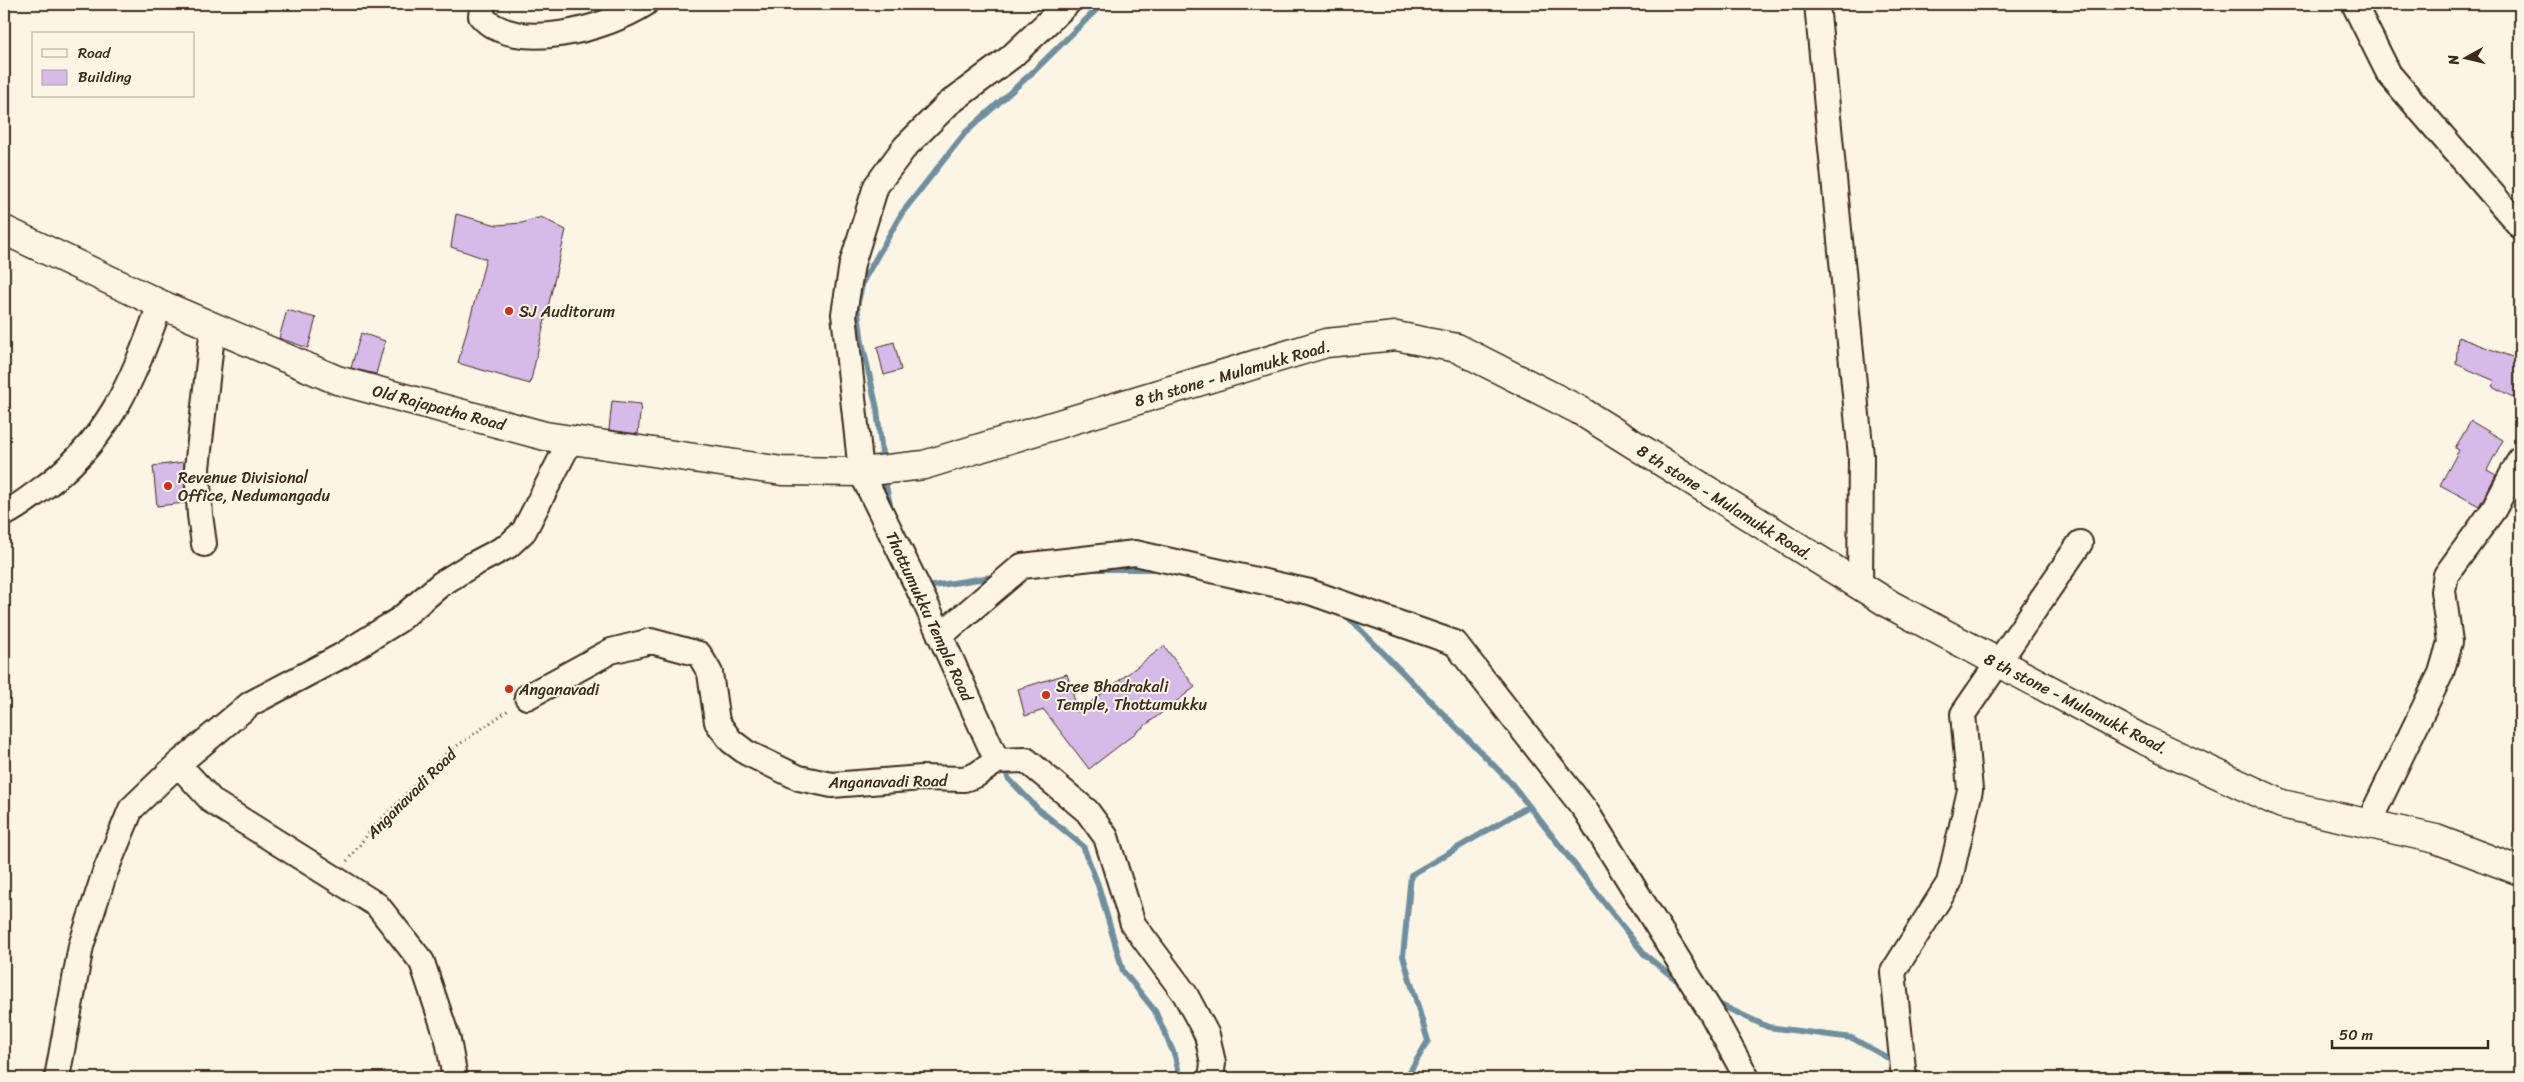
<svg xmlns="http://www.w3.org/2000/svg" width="2524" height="1082" font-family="Sriracha,sans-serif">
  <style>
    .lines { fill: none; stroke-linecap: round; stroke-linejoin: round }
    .stream { stroke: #708f9e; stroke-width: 6 }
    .building { fill: #d6bae7; stroke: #3b2a1e }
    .minor-casing { stroke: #3b2a1e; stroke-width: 28 }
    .secondary-casing { stroke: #3b2a1e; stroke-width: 31 }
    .path { stroke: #3b2a1e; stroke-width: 3; stroke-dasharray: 1 4; stroke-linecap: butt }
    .minor { stroke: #fcf5e5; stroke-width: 24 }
    .secondary { stroke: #fcf5e5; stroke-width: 28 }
    .poi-dot { fill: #c8321e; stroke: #fcf5e5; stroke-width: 2 }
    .labels { text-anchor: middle; stroke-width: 4; stroke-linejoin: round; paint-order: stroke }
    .poi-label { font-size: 16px; fill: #3b2a1e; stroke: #fcf5e5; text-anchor: start }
    .street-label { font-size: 16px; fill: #3b2a1e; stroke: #fcf5e5 }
  </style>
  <rect width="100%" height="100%" fill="#fcf5e5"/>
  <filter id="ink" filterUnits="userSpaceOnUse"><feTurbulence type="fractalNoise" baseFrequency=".02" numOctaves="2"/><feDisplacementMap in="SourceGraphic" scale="10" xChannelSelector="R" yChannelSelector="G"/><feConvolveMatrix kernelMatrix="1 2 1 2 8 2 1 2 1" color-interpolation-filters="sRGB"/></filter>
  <g filter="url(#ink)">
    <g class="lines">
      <path class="stream" d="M 883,463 L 877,409 L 862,343 L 857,306 L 863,281 L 902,213 L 965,133 L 1034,71 L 1102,4
        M 884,476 L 890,505
        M 1092,569 L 1160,569
        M 927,587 L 998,576
        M 1345,614 L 1511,783 L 1644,954 L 1684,986
        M 1005,765 L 1008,778 L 1037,808 L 1083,846 L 1098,885 L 1123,971 L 1155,1011 L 1175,1056 L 1180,1078
        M 1712,1001 L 1768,1027 L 1852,1038 L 1897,1063
        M 1908,1069 L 1925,1078
        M 1406,1078 L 1428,1041 L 1403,956 L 1411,875 L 1529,806"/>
    </g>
    <path class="building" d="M 456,214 L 497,225 L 522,223 L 541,217 L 566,230 L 530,384 L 458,363 L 486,259 L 451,247 Z
      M 287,310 L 316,318 L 308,348 L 279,338 Z
      M 361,333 L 385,341 L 376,374 L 351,368 Z
      M 2458,337 L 2520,360 L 2520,401 L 2492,386 L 2495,381 L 2456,364 Z
      M 894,342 L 901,370 L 884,375 L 877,347 Z
      M 612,401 L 641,404 L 638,434 L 609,430 Z
      M 2471,421 L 2503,440 L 2487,470 L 2496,475 L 2479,506 L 2440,485 L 2459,450 L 2455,448 Z
      M 184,462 L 185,503 L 157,506 L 153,466 Z
      M 1164,646 L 1195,687 L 1089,769 L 1044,710 L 1025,716 L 1018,689 L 1067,674 L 1078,712 Z"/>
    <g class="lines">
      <defs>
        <path id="minor" d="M 483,4 L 481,16 C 515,55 608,28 645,4
          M 1817,4 L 1861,456 L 1860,587
          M 2354,4 L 2389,74 L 2520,226
          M 4,514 C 17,508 28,499 39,491 C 107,443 134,380 160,304
          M 204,544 L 200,515 L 197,468 L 213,326
          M 940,636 L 1022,566 L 1135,553 L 1310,592 L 1455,643 L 1586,811 L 1712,1014 L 1747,1078
          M 527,697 L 611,651 L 651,641 L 699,654 L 710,673 L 717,722 L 731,741 L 747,753 L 799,778 L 832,785 L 922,778 L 964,779 L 976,775 L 997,761
          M 997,761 L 925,602 L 861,472 L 844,314 L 852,264 L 876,186 L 905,147 L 948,104 L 1011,57 L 1067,4
          M 997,761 L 1026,760 L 1087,811 L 1106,837 L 1133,924 L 1185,994 L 1207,1035 L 1213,1063 L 1211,1078
          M 2368,824 L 2441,673 L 2450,642 L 2443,591 L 2446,575 L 2494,509 L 2520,459
          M 57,1078 L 81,946 L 105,872 L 131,809 L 178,764
          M 455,1078 L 448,1040 L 422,962 L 377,905 L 213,802 L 178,764 L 250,704 L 341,656 L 399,620 L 441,584 L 470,566 L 508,546 L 524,531 L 570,441
          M 1904,1078 L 1893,972 L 1949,883 L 1970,790 L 1963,714 L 2080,543"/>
        <path id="secondary" d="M 4,230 L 160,304 L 337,380 L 545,436 L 782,471 L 861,472 L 924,465 L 1326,343 L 1396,336 L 1457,348 L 1579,410 L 1891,605 L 2142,739 L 2282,804 L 2436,839 L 2520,871"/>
      </defs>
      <use href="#minor" class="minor-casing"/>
      <use href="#secondary" class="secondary-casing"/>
      <path class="path" d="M 347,861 L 372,829 L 444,755 L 510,709"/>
      <use href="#minor" class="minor"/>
      <use href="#secondary" class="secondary"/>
    </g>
  </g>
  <g class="poi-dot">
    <circle cx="509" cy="311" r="5"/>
    <circle cx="168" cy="486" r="5"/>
    <circle cx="509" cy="689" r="5"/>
    <circle cx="1046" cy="695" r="5"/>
  </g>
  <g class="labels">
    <g class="poi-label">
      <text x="519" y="317">SJ Auditorum</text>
      <text x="178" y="483">Revenue Divisional<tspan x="178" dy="18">Office, Nedumangadu</tspan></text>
      <text x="1056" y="692">Sree Bhadrakali<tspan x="1056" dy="18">Temple, Thottumukku</tspan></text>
      <text x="519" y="695">Anganavadi</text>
    </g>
    <g class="street-label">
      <text transform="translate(1232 373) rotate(-16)" y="6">8 th stone - Mulamukk Road.</text>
      <text transform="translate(439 407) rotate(15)" y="6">Old Rajapatha Road</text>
      <text transform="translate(1725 502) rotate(32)" y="6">8 th stone - Mulamukk Road.</text>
      <text transform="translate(930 616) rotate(65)" y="6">Thottumukku Temple Road</text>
      <text transform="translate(2076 703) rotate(27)" y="6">8 th stone - Mulamukk Road.</text>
      <text transform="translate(888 781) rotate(-1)" y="6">Anganavadi Road</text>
      <text transform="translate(411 793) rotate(-45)" y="6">Anganavadi Road</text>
    </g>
  </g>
  <rect width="2524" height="1082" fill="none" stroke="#fcf5e5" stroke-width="20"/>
  <rect x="10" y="10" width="2504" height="1062" fill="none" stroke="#3b2a1e" stroke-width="2" filter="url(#ink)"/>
  <rect x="32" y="32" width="162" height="65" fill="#fcf5e5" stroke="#afa495"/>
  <rect x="42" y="49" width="25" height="8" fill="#fcf5e5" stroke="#afa495"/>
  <text x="78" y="58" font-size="15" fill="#3b2a1e">Road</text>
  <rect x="42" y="70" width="25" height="15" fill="#d6bae7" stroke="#afa495"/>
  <text x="78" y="82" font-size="15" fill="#3b2a1e">Building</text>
  <g transform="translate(2466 58) rotate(262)" stroke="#fcf5e5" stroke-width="4" paint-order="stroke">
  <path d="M0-4L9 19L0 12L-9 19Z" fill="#3b2a1e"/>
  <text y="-8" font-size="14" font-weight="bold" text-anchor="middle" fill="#3b2a1e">N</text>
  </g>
  <path d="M2332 1040v8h156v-8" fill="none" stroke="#3b2a1e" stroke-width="2.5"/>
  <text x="2339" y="1040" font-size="15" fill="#3b2a1e" stroke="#fcf5e5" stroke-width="4" paint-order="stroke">50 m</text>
</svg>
